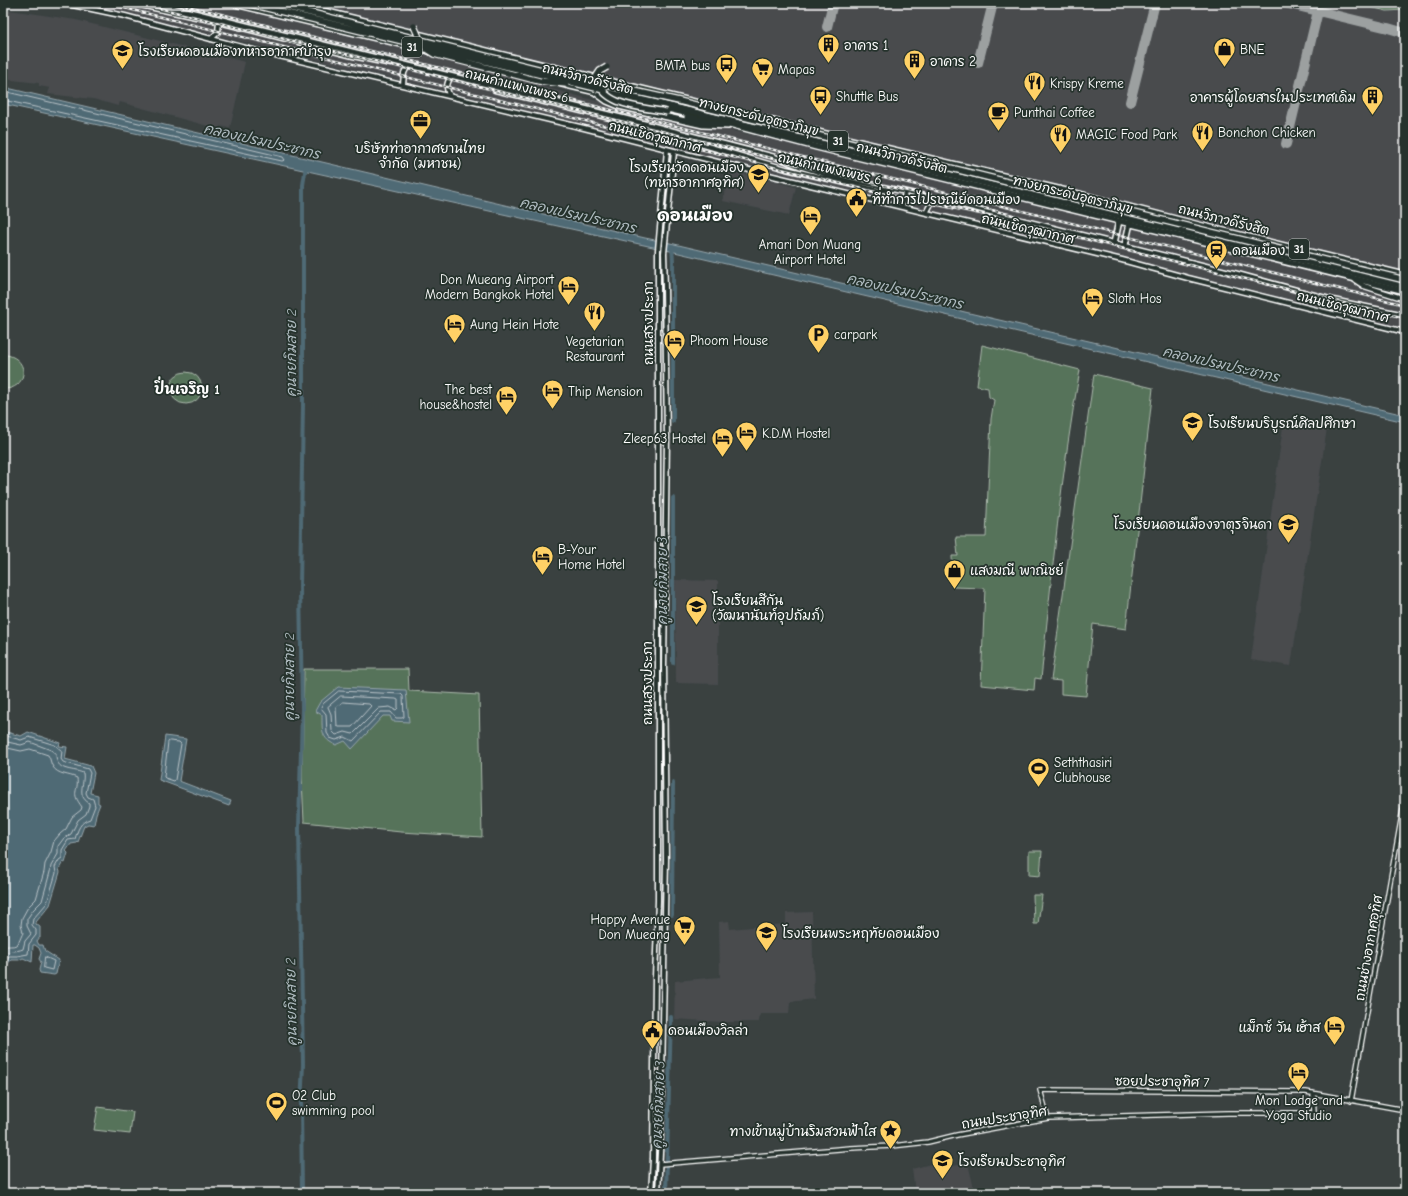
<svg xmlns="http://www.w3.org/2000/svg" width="1408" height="1196" font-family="'Comic Neue','Playpen Sans Thai',sans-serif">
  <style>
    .built { fill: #484b4e }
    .green { fill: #57735a; stroke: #abb9ac }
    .water { fill: #506a75; stroke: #96a6ac }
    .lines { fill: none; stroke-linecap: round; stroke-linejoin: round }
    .shore { stroke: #b9c3c8; stroke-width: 1 }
    .canal { stroke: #506a75; stroke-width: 4 }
    .taxiway { stroke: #9ca0a0; stroke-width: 10 }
    .tertiary-casing { stroke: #fff; stroke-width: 6 }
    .secondary-casing { stroke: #fff; stroke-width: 7 }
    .trunk-casing { stroke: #fff; stroke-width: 8 }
    .motorway-casing { stroke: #fff; stroke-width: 8 }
    .tertiary { stroke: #26332d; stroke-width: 3.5 }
    .secondary { stroke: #26332d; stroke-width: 4 }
    .trunk { stroke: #26332d; stroke-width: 5 }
    .motorway { stroke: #26332d; stroke-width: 5.5 }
    .rail-casing { stroke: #fff; stroke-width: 2.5 }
    .rail { stroke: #26332d; stroke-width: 1; stroke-dasharray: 3; stroke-linecap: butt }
    .trunk-bridge-casing { stroke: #fff; stroke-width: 8; stroke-linecap: butt }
    .motorway-bridge-casing { stroke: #fff; stroke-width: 8; stroke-linecap: butt }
    .trunk-bridge { stroke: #26332d; stroke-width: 5 }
    .motorway-bridge { stroke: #26332d; stroke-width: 5.5 }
    .labels { text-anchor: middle; stroke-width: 3.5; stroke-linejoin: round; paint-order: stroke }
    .shield { fill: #26332d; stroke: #bec2c0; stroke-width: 1 }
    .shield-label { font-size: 12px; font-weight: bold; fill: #fff }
    .poi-label { font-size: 13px; fill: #fff; stroke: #26332d; text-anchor: start }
    .street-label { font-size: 13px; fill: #fff; stroke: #26332d }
    .water-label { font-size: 14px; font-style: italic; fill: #b0bcc1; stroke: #26332d }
    .neighbourhood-label { font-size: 14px; font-weight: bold; fill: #fff; stroke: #26332d }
    .district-label { font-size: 17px; font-weight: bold; fill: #fff; stroke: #26332d }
  </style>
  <rect width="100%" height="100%" fill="#3a4140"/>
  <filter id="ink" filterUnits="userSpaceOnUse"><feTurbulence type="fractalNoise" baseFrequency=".025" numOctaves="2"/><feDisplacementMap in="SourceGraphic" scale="8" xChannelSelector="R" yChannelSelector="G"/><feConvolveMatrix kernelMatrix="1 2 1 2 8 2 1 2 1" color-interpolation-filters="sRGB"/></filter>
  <g filter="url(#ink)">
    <path class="built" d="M 71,3 L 212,3 L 400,48 L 589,99 L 797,145 L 1132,227 L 1405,296 L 1405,328 L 458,94 L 119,12 Z
      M 307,3 L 1405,3 L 1405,272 L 1202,223 Z
      M 3,9 L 76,20 L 245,62 L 230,128 L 220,126 L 219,129 L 120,102 L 118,106 L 93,99 L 48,94 L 50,88 L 39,86 L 39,83 L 3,79 Z
      M 728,170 L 796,187 L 789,215 L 723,201 Z
      M 1284,419 L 1327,428 L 1291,666 L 1251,660 Z
      M 675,580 L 718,581 L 718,684 L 676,683 Z
      M 812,912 L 814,999 L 790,1002 L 789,1014 L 760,1014 L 759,1022 L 721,1022 L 674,1019 L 675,981 L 720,977 L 719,922 L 729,921 L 730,929 L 786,924 L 786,913 Z
      M 968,1163 L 975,1193 L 915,1193 L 912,1169 L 931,1164 L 939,1169 Z"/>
    <path class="green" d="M 1353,3 L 1405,3 L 1405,10 L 1387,11 Z
      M 982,345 L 1080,370 C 1061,472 1052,576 1041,679 L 1035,678 L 1034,690 L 981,685 L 985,588 L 953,587 L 952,556 L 958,556 L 956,537 L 986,537 L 991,419 L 994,400 L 989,397 L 988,388 L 977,386 Z
      M 7,355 C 31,360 27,390 3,389 L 3,356 Z
      M170 388a16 16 0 1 1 32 0a16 16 0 1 1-32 0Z
      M 1094,374 L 1153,388 L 1126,629 L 1093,624 L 1086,696 L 1061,694 L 1061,681 L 1051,680 Z
      M 304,669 L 408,669 L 409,691 L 479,695 L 482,837 L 401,832 L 304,822 L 302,778 Z
      M 1029,851 L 1042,851 L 1040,876 L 1029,875 Z
      M 1033,895 L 1042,895 L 1038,924 L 1034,924 Z
      M 98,1107 L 133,1112 L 130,1134 L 94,1130 Z"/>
    <path class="water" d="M 3,87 L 645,238 L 670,243 L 1405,415 L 1405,422 L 653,247 L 3,104 Z
      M 338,687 L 406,690 L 409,722 L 392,721 L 390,716 L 383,716 L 352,749 L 345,741 L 336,745 C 321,739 322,730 322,715 L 315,711 L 320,702 Z
      M 3,731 L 21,736 L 28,732 L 60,743 L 59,746 L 67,747 L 65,759 L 91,766 L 94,773 L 90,793 L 98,795 L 98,803 L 100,804 L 96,814 L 94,825 L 88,824 L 84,826 L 78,842 L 77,843 L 71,844 L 66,851 L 68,853 L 65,863 L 63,862 L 59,869 L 60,872 L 50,905 L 36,922 L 36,924 L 40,927 L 40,937 L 37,941 L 39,945 L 43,945 L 45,951 L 59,960 L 56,974 L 54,975 L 40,973 L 39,970 L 41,962 L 39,959 L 41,953 L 39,948 L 35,945 L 33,945 L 32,962 L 23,958 L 19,960 L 11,960 L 3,969 Z
      M 165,736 L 186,739 L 179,781 L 231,801 L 229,806 L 159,780 Z"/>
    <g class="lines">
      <path class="shore" d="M 3,91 L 283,157 L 285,160 L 282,161 L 3,100
        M 339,691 L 401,694 L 403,696 L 404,717 L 402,718 L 396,718 L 391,712 L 381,712 L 353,741 L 345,737 L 336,740 L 330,738 L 327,733 L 326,714 L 321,708 L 323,704 Z
        M 341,696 L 396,699 L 398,700 L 398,708 L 396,710 L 390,707 L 379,708 L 353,734 L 345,732 L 336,735 L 332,731 L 331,714 L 328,707 Z
        M 343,702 L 369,704 L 371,706 L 352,727 L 339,727 L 337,726 L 336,708 Z
        M 3,735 L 21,740 L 29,737 L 55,745 L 62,751 L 61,759 L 63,762 L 88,769 L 90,773 L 86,793 L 88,797 L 93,799 L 95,806 L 90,819 C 80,822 78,829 75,839 L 68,840 L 62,850 L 62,858 L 59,860 L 55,867 L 56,873 L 47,903 L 33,919 L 32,925 L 36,930 L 36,935 L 29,944 L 28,954 L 17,956 L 9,956 L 3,964
        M 3,741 L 21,745 L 30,742 L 51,750 L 56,754 C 56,772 71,768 83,773 C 85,784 76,795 89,803 L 89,806 L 86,814 L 78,820 L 71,834 L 64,838 L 58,846 L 58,854 L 51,866 L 50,872 L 42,901 L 33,910 L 27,919 L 27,926 L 31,934 L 25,941 L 23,949 C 16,952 9,950 3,954
        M 170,741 L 179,742 L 181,744 L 175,780 L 174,781 L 165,778 L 164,777 L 168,742 Z
        M 3,747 L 21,751 L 30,749 L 48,755 C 51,759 50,763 53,767 C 58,775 69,774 77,778 C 79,793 70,791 82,807 L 81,810 L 72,817 L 66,829 L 60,834 L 54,841 L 51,852 L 45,864 L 44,872 L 36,899 L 28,907 L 22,918 L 21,925 L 23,933 C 21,936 19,944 16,945 C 13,947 7,945 3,947
        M 45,957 L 54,961 L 52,970 L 44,968 Z"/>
      <path class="canal" d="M 672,246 L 673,261 L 673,421
        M 673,663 L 673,498
        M 672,915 L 673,783
        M 302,1193 L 301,1104 L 303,1065 L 299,828 L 302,709 L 300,587 L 303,405 L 303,185 L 306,166
        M 666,1193 L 671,1017"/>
      <path class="taxiway" d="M 1285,3 L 1388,28 L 1405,33
        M 827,27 L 833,3
        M 978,63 L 993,3
        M 1130,102 L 1155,3
        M 1286,144 L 1318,11"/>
      <defs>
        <path id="tertiary" d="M 1351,1101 L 1405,798
          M 1048,1118 L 1040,1090 L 1306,1092 L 1405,1110
          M 660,1164 L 851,1148 L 892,1146 L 928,1142 L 957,1135 L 1048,1118 L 1228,1113 L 1314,1113 L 1313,1093"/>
        <path id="secondary" d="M 63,3 L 125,16 L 249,49 L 584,128 L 773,176 L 1122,260 L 1188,278 L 1405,332
          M 131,3 L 219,22 L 353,56 L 391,64
          M 152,3 L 196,13 L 623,118 L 775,157 L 799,166 L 832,176 L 934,198 L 1234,273 L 1333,300 L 1405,315
          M 211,39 L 218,32 L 219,22
          M 403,85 L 404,73 L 407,67
          M 495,90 L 618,120 L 786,169 L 880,191 L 889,191
          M 450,96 C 446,89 446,85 450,78
          M 902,207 L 905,192
          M 926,213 L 934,198
          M 1355,280 L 1364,286 L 1405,299
          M 651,1193 L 653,1159 L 655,977 L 658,901 L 658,250 L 667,150
          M 658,1193 L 661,1133 L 666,859 L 664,666 L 667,438 L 665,288 L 664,253 L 674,152"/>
        <path id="trunk" d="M 231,3 L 430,51
          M 291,3 L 805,129 L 1075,193 L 1199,225 L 1405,275
          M 512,71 L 549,80
          M 562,84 L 714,120 L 816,147 L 1405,291
          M 596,93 L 607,101 L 619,106 L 703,125 L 728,126
          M 687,117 L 712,123
          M 1114,243 L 1119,221
          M 1125,245 L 1130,223"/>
        <path id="motorway" d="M 604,90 L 1405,286"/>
      </defs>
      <use href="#tertiary" class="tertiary-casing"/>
      <use href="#secondary" class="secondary-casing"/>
      <use href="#trunk" class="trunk-casing"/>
      <use href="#motorway" class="motorway-casing"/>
      <use href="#tertiary" class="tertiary"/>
      <use href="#secondary" class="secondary"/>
      <use href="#trunk" class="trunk"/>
      <use href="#motorway" class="motorway"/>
      <defs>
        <path id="rail" d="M 104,3 L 871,191 L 1019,222 L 1120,248 L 1405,318
          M 138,3 L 873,183 L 1013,215
          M 176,3 L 1405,305"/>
      </defs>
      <use href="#rail" class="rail-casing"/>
      <use href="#rail" class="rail"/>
      <defs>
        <path id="trunk-bridge" d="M 607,67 L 600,71 L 596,77 C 602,107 643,107 667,112"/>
        <path id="motorway-bridge" d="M 246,3 L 604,90
          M 271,3 L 562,75 L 679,101 L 1405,280
          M 414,26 L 421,42
          M 426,49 L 434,54 L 539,81 L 566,84"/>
      </defs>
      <use href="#trunk-bridge" class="trunk-bridge-casing"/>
      <use href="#motorway-bridge" class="motorway-bridge-casing"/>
      <use href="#trunk-bridge" class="trunk-bridge"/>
      <use href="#motorway-bridge" class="motorway-bridge"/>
    </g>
  </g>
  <defs>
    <symbol id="building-pin" viewBox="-11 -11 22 30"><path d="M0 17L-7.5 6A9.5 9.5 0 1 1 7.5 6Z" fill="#ffd166" stroke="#26332d"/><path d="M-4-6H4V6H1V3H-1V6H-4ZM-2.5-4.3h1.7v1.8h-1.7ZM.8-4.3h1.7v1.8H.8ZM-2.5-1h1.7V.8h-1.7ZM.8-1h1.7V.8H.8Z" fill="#111"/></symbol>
    <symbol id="shop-pin" viewBox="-11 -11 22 30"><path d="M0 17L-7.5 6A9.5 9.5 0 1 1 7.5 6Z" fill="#ffd166" stroke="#26332d"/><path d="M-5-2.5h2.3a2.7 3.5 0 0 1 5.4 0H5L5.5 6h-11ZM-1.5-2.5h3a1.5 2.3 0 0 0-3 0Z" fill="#111"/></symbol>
    <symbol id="school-pin" viewBox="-11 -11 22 30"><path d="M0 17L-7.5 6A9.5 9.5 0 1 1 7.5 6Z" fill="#ffd166" stroke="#26332d"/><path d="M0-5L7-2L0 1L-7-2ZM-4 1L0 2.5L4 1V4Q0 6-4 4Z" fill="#111"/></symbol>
    <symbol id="bus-pin" viewBox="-11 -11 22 30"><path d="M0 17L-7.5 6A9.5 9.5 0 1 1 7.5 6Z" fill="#ffd166" stroke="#26332d"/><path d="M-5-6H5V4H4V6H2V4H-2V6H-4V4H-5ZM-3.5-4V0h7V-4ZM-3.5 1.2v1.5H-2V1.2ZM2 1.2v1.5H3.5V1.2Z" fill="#111"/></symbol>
    <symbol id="supermarket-pin" viewBox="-11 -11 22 30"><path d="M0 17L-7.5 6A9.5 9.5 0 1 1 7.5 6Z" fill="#ffd166" stroke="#26332d"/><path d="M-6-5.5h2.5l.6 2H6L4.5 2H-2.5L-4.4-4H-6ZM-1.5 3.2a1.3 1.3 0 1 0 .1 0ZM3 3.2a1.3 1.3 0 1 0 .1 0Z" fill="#111"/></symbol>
    <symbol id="restaurant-pin" viewBox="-11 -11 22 30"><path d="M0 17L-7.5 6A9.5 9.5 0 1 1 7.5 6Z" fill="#ffd166" stroke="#26332d"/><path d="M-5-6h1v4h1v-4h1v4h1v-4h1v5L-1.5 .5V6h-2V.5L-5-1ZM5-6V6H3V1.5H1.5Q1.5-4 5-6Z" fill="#111"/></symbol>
    <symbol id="cafe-pin" viewBox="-11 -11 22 30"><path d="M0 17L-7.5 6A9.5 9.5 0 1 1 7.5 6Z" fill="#ffd166" stroke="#26332d"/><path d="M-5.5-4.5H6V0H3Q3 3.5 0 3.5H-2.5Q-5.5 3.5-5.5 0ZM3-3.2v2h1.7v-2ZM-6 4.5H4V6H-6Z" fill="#111"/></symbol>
    <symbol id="office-pin" viewBox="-11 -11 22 30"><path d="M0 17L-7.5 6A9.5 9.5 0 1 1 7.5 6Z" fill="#ffd166" stroke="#26332d"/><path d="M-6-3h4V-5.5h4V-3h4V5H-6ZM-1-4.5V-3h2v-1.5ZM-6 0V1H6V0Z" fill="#111"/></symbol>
    <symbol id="civic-pin" viewBox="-11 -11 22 30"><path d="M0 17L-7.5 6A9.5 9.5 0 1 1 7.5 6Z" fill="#ffd166" stroke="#26332d"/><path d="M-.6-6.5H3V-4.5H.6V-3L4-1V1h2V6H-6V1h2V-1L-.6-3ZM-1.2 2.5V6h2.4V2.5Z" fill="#111"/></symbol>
    <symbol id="hotel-pin" viewBox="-11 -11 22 30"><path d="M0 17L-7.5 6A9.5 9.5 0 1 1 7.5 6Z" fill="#ffd166" stroke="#26332d"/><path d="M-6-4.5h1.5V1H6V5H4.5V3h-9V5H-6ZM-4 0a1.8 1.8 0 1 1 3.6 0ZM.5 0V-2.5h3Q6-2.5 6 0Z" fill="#111"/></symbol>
    <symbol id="station-pin" viewBox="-11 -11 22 30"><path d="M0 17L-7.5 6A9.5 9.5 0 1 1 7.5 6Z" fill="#ffd166" stroke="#26332d"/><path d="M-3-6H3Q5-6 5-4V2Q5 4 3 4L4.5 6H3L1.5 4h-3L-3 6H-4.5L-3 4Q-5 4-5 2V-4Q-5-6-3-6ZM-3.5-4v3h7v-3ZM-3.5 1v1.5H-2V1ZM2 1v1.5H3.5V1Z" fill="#111"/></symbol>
    <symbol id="parking-pin" viewBox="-11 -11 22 30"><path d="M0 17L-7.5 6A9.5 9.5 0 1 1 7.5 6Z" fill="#ffd166" stroke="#26332d"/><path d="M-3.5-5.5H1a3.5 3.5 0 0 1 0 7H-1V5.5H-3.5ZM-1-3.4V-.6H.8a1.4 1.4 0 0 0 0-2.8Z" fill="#111"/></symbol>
    <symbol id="stadium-pin" viewBox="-11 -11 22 30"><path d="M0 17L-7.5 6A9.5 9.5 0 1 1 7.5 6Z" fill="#ffd166" stroke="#26332d"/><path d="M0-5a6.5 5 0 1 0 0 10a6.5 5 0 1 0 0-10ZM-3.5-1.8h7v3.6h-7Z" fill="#111"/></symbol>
    <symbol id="sight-pin" viewBox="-11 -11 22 30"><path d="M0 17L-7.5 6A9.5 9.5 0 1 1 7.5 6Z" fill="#ffd166" stroke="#26332d"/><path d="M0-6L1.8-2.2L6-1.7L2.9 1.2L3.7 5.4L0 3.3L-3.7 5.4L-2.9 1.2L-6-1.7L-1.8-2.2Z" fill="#111"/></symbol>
  </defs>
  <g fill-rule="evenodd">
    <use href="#building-pin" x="816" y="32" width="25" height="34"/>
    <use href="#shop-pin" x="1212" y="36" width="25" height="34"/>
    <use href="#school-pin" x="110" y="38" width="25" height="34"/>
    <use href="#building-pin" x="902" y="48" width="25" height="34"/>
    <use href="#bus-pin" x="714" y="52" width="25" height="34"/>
    <use href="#supermarket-pin" x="750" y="56" width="25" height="34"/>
    <use href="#restaurant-pin" x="1022" y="70" width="25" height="34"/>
    <use href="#bus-pin" x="808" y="84" width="25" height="34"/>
    <use href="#building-pin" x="1360" y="84" width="25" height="34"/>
    <use href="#cafe-pin" x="986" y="100" width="25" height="34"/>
    <use href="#office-pin" x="408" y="108" width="25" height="34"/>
    <use href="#restaurant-pin" x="1190" y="120" width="25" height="34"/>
    <use href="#restaurant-pin" x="1048" y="122" width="25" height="34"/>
    <use href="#school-pin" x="746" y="162" width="25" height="34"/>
    <use href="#civic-pin" x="844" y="186" width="25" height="34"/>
    <use href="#hotel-pin" x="798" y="204" width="25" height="34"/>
    <use href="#station-pin" x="1204" y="238" width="25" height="34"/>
    <use href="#hotel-pin" x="556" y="274" width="25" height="34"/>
    <use href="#hotel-pin" x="1080" y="286" width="25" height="34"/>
    <use href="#restaurant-pin" x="582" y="300" width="25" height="34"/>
    <use href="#hotel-pin" x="442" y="312" width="25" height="34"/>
    <use href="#parking-pin" x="806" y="322" width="25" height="34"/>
    <use href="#hotel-pin" x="662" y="328" width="25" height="34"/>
    <use href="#hotel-pin" x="540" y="378" width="25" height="34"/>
    <use href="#hotel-pin" x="494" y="384" width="25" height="34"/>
    <use href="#school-pin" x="1180" y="410" width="25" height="34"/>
    <use href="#hotel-pin" x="734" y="420" width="25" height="34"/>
    <use href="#hotel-pin" x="710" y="426" width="25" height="34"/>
    <use href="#school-pin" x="1276" y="512" width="25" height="34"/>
    <use href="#hotel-pin" x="530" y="544" width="25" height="34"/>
    <use href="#shop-pin" x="942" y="558" width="25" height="34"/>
    <use href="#school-pin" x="684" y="594" width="25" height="34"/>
    <use href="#stadium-pin" x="1026" y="756" width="25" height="34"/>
    <use href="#supermarket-pin" x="672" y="914" width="25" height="34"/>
    <use href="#school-pin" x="754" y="920" width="25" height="34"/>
    <use href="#hotel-pin" x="1322" y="1014" width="25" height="34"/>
    <use href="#civic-pin" x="640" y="1018" width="25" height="34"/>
    <use href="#hotel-pin" x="1286" y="1060" width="25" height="34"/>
    <use href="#stadium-pin" x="264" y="1090" width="25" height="34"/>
    <use href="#sight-pin" x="878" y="1118" width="25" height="34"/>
    <use href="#school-pin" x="930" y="1148" width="25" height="34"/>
  </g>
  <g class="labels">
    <g class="shield">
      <rect x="402" y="37" width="20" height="20" rx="3"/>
      <rect x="828" y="131" width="20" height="20" rx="3"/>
      <rect x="1289" y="239" width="20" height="20" rx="3"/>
    </g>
    <g class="shield-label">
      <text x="412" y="51">31</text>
      <text x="838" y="145">31</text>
      <text x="1299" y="253">31</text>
    </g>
    <g class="poi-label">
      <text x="844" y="50">อาคาร 1</text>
      <text x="1240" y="54">BNE</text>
      <text x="138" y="56">โรงเรียนดอนเมืองทหารอากาศบำรุง</text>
      <text x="930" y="66">อาคาร 2</text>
      <text x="710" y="70" text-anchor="end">BMTA bus</text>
      <text x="778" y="74">Mapas</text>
      <text x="1050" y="88">Krispy Kreme</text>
      <text x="836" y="101">Shuttle Bus</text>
      <text x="1356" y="102" text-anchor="end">อาคารผู้โดยสารในประเทศเดิม</text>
      <text x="1014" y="117">Punthai Coffee</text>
      <text x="1218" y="137">Bonchon Chicken</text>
      <text x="1076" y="139">MAGIC Food Park</text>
      <text x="420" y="153" text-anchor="middle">บริษัทท่าอากาศยานไทย<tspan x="420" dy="15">จำกัด (มหาชน)</tspan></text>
      <text x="744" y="172" text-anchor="end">โรงเรียนวัดดอนเมือง<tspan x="744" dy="15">(ทหารอากาศอุทิศ)</tspan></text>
      <text x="872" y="204">ที่ทำการไปรษณีย์ดอนเมือง</text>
      <text x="810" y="249" text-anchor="middle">Amari Don Muang<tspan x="810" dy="15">Airport Hotel</tspan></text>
      <text x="1232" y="255">ดอนเมือง</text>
      <text x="554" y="284" text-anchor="end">Don Mueang Airport<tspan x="554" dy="15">Modern Bangkok Hotel</tspan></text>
      <text x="1108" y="303">Sloth Hos</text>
      <text x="470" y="329">Aung Hein Hote</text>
      <text x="834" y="339">carpark</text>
      <text x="690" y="345">Phoom House</text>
      <text x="595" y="346" text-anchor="middle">Vegetarian<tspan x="595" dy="15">Restaurant</tspan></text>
      <text x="492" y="394" text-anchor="end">The best<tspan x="492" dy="15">house&amp;hostel</tspan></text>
      <text x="568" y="396">Thip Mension</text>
      <text x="1208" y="428">โรงเรียนบริบูรณ์ศิลปศึกษา</text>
      <text x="762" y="438">K.D.M Hostel</text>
      <text x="706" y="443" text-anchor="end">Zleep63 Hostel</text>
      <text x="1272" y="529" text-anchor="end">โรงเรียนดอนเมืองจาตุรจินดา</text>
      <text x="558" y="554">B-Your<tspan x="558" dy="15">Home Hotel</tspan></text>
      <text x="970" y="575">แสงมณี พาณิชย์</text>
      <text x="712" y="605">โรงเรียนสีกัน<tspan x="712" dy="15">(วัฒนานันท์อุปถัมภ์)</tspan></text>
      <text x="1054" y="767">Seththasiri<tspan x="1054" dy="15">Clubhouse</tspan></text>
      <text x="670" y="924" text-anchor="end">Happy Avenue<tspan x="670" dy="15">Don Mueang</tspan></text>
      <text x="782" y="938">โรงเรียนพระหฤทัยดอนเมือง</text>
      <text x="1320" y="1032" text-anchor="end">แม็กซ์ วัน เฮ้าส</text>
      <text x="668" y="1035">ดอนเมืองวิลล่า</text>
      <text x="292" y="1100">O2 Club<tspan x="292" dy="15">swimming pool</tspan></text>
      <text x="1299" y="1105" text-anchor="middle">Mon Lodge and<tspan x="1299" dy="15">Yoga Studio</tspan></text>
      <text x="876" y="1136" text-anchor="end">ทางเข้าหมู่บ้านริมสวนฟ้าใส</text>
      <text x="958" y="1166">โรงเรียนประชาอุทิศ</text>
    </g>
    <g class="street-label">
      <text transform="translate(588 78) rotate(14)" y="5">ถนนวิภาวดีรังสิต</text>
      <text transform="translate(517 85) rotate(14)" y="5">ถนนกำแพงเพชร 6</text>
      <text transform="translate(759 116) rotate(14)" y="5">ทางยกระดับอุตราภิมุข</text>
      <text transform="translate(655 136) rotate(14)" y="5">ถนนเชิดวุฒากาศ</text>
      <text transform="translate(902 157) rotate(14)" y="5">ถนนวิภาวดีรังสิต</text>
      <text transform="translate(830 168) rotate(13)" y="5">ถนนกำแพงเพชร 6</text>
      <text transform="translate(1073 194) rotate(14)" y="5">ทางยกระดับอุตราภิมุข</text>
      <text transform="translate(1224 219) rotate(14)" y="5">ถนนวิภาวดีรังสิต</text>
      <text transform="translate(1028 228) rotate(13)" y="5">ถนนเชิดวุฒากาศ</text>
      <text transform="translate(1343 306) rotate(14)" y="5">ถนนเชิดวุฒากาศ</text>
      <text transform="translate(648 323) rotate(-90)" y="5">ถนนสรงประภา</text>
      <text transform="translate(647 683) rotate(-90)" y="5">ถนนสรงประภา</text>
      <text transform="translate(1368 948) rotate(-80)" y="5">ถนนช่างอากาศอุทิศ</text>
      <text transform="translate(1162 1081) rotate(1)" y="5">ซอยประชาอุทิศ 7</text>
      <text transform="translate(1004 1117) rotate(-9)" y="5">ถนนประชาอุทิศ</text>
    </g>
    <g class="water-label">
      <text transform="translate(262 141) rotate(13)" y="5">คลองเปรมประชากร</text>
      <text transform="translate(578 215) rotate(13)" y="5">คลองเปรมประชากร</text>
      <text transform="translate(905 291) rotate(13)" y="5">คลองเปรมประชากร</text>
      <text transform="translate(291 353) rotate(-90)" y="5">คูนายกิมสาย 2</text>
      <text transform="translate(1221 364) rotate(13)" y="5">คลองเปรมประชากร</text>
      <text transform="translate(662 581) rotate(-90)" y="5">คูนายกิมสาย 3</text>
      <text transform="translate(289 677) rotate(-90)" y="5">คูนายกิมสาย 2</text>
      <text transform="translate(291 1002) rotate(-91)" y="5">คูนายกิมสาย 2</text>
      <text transform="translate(658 1105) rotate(-88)" y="5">คูนายกิมสาย 3</text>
    </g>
    <g class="neighbourhood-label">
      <text x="187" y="394">ปิ่นเจริญ 1</text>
    </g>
    <g class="district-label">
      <text x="695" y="221">ดอนเมือง</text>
    </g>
  </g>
  <rect width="1408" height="1196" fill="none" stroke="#26332d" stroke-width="16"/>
  <rect x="8" y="8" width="1392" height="1180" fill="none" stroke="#fff" stroke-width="1.5" filter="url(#ink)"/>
</svg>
